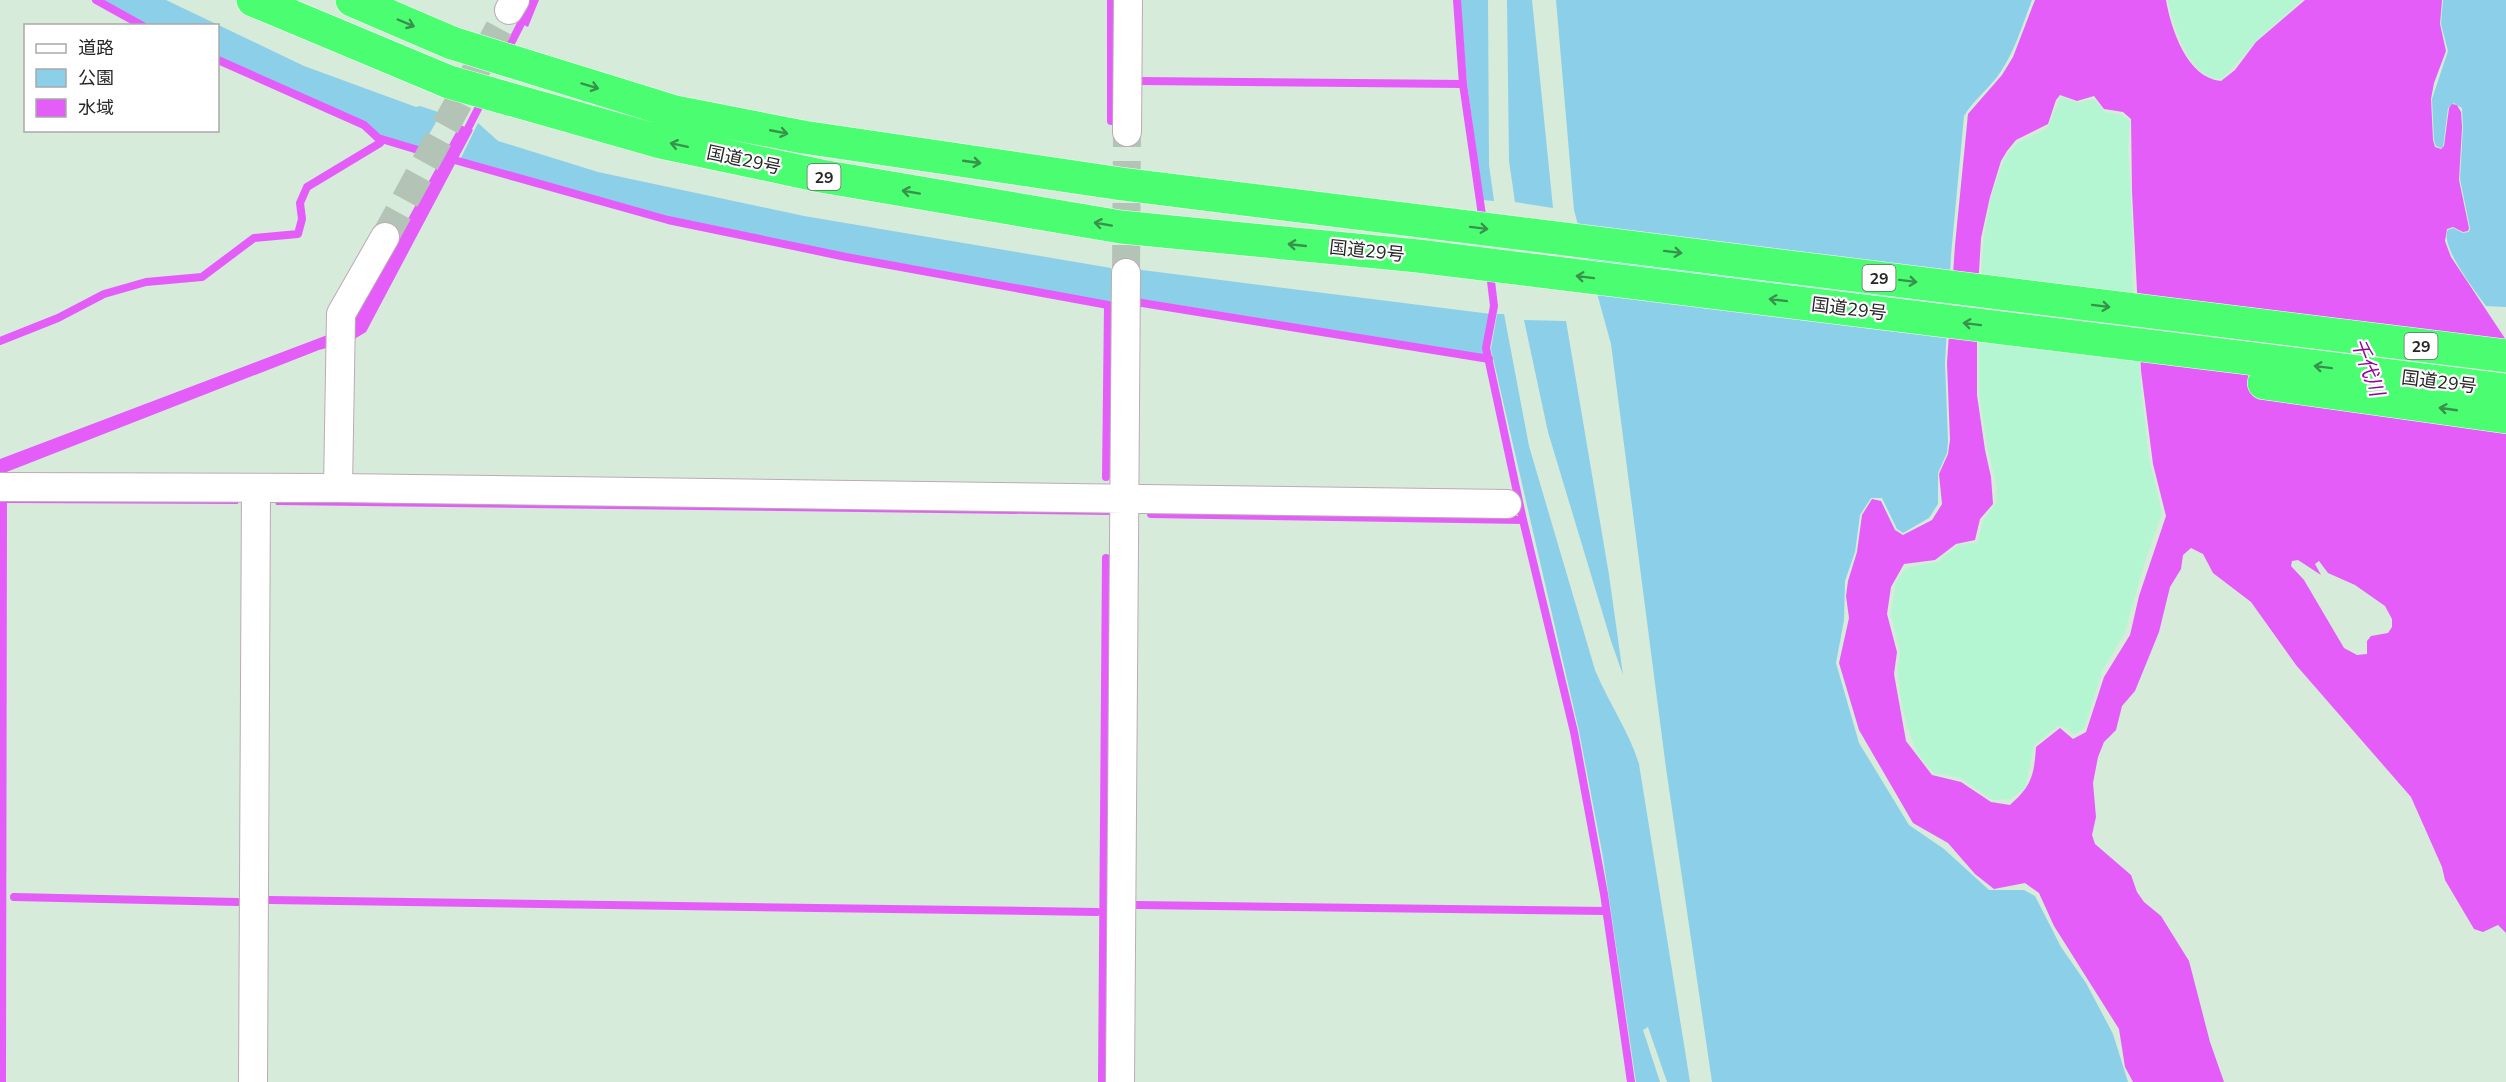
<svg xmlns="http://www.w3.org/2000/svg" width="2506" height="1082" font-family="'Nunito Sans','Noto Sans JP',sans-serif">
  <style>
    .green { fill: #8ccfe8 }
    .sand { fill: #b4f5d2 }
    .water { fill: #e55df9; fill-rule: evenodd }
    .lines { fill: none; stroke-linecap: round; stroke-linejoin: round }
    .stream { stroke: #e55df9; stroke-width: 8 }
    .minor-tunnel { stroke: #b3c4b6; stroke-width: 28; stroke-dasharray: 28 14; stroke-linecap: butt }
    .minor-casing { stroke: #bdaab5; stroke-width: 30 }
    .trunk-casing { stroke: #fff; stroke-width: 34 }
    .minor { stroke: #fff; stroke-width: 28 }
    .trunk { stroke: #4bfe71; stroke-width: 33 }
    .oneway { stroke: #39924c }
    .labels { text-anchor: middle; stroke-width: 4.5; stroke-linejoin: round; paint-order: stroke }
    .shield { fill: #fff; stroke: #686868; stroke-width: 1.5 }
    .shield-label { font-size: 16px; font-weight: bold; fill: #272727 }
    .street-label { font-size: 18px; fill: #272727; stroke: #fff }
    .water-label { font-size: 20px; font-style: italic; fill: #98029f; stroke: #fff }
  </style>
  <rect width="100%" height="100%" fill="#d6ebda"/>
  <path class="green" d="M 101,0 L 166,0 L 304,66 L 416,107 L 420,106 L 441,113 L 421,149 L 379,136 L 365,124 L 218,58 L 218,26 L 147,25 Z
    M 1460,0 L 1488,0 L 1489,165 L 1494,201 L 1483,200 L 1467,83 Z
    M 1507,0 L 1532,0 L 1553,208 L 1515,202 L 1509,161 Z
    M 1556,0 L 2032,0 C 2022,26 2014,54 1997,77 C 1986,91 1973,101 1964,116 L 1951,255 L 1945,363 L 1948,441 L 1947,453 L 1938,473 L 1938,504 L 1929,518 L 1903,533 L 1897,529 L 1882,498 L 1871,498 L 1860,515 L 1855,552 L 1845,581 L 1844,620 L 1836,663 L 1859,743 L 1909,825 L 1944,849 L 1989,890 L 2024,890 L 2035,896 L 2061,947 L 2086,983 L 2113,1034 L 2128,1082 L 1712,1082 L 1666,768 L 1611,344 L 1574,210 Z
    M 2443,0 L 2506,0 L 2506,307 L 2486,306 C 2476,292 2439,245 2448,230 L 2453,228 L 2463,233 L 2469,232 L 2470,228 L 2460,179 L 2463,127 L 2462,108 L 2454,103 L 2448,108 L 2443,147 L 2441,148 L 2436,146 L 2434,140 L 2432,99 L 2448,51 L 2441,24 Z
    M 478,123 L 498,141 L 598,172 L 804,216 L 1111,268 L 1112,303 L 847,255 L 668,218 L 558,189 L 461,158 Z
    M 1134,269 L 1491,314 L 1484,346 L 1486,355 L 1135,298 Z
    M 1497,314 L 1504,314 L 1529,446 L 1595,670 C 1608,702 1629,731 1639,764 L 1690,1082 L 1667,1082 L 1648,1027 L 1643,1030 L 1660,1082 L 1636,1082 L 1603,857 L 1579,731 L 1491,349 Z
    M 1524,320 L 1566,321 L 1609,575 L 1623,675 L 1611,641 L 1548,432 Z"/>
  <path class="sand" d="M 2168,0 L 2302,0 L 2259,38 L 2222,79 C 2190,80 2173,25 2168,0 Z
    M 2061,97 L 2078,103 L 2094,99 L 2105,112 L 2122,115 L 2130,120 L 2128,149 L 2133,240 L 2132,275 L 2142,397 L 2149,459 L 2162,513 L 2146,558 L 2124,634 L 2103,669 L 2084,728 L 2074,734 L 2065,727 L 2058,726 L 2034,745 L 2025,788 L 2010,799 L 1993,800 L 1961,778 L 1934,773 L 1918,754 L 1907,726 L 1900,695 L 1898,671 L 1900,651 L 1891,615 L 1896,582 L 1906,568 L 1937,562 L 1959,545 L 1977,543 L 1984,520 L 1996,503 L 1997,486 L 1988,450 L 1979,393 L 1979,305 L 1984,237 L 1991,198 L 2003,162 L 2010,151 L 2019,142 L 2045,130 L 2049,125 Z"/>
  <path class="water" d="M 524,0 L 539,0 L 528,27 L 514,20 Z
    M 2035,0 L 2166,0 C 2171,29 2187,78 2221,81 L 2235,70 L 2256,42 L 2305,0 L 2442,0 L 2440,24 L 2446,51 L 2434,83 L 2431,99 L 2433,140 L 2435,147 L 2441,149 L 2444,146 L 2449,108 L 2452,104 L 2457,105 L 2461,112 L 2462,127 L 2459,180 L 2469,228 L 2468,231 L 2463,232 L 2453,227 L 2447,229 L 2445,241 L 2451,257 L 2506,340 L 2506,933 L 2498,925 L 2483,932 L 2474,929 L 2445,880 L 2442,867 L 2411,797 L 2296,665 L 2251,602 L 2213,573 L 2203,554 L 2191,548 L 2183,555 L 2181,569 L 2170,587 L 2159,632 L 2135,691 L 2122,706 L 2116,730 L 2104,742 L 2098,757 L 2093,783 L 2096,817 L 2092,835 L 2095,844 L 2131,875 L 2137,892 L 2144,902 L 2161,916 L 2189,961 L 2210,1042 L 2224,1082 L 2133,1082 L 2125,1067 L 2119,1029 L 2054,926 L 2039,893 L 2025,883 L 1994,889 L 1975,874 L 1948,843 L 1913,823 L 1859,730 L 1839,663 L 1849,618 L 1846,596 L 1848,581 L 1857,552 L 1862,515 L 1872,499 L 1881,501 L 1895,530 L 1903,535 L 1932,520 L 1942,504 L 1939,474 L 1948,454 L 1950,440 L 1947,363 L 1955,245 L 1968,114 L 2002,75 L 2013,57 ZM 2060,95 L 2077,101 L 2094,96 L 2104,109 L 2123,112 L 2131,119 L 2132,191 L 2141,371 L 2153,464 L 2166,516 L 2139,596 L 2130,635 L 2104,677 L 2086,732 L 2073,739 L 2060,728 L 2036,747 C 2034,775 2032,786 2010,805 L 1991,802 L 1961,782 L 1932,775 L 1906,741 L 1894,674 L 1897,652 L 1887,614 L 1891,587 L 1904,564 L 1935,560 L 1956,544 L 1975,540 L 1980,519 L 1993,504 L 1991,477 L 1985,450 L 1977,395 L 1977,305 L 1981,238 L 1990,197 L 2001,161 L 2007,151 L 2016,140 L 2048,124 L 2056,100 ZM 2298,560 L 2321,575 L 2315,564 L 2319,561 L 2328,573 L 2355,585 L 2385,606 L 2392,619 L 2392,627 L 2388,633 L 2371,636 L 2367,641 L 2367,654 L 2357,655 L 2344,648 L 2304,580 L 2291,566 L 2292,561 Z
    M 460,125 L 473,130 L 366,332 L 351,341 L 319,350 L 4,473 L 238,500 L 238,504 L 7,503 L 6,1082 L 0,1082 L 0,459 L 330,334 L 352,320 Z
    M 275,501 L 1112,509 L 1111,515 L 276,505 Z"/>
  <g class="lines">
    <path class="stream" d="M 96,0 L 143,26
      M 1457,0 L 1463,84 L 1483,222
      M 506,53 L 533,0
      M 218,60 L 364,125 L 378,138 L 418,150
      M 1141,81 L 1463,84
      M 1111,121 L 1111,0
      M 463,138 L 483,99
      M 451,159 L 668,220 L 846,257 L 1108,305 L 1106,477
      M 1490,273 L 1494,306 L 1486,348 L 1523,520 L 1574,732 L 1604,894 L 1631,1082
      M 1136,302 L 1489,359
      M 0,341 L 58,318 L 104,294 L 146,282 L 202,277 L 254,238 L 298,234 L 302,219 L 300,203 L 307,187 L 380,143
      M 1151,514 L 1523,520
      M 14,897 L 237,902
      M 270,900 L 1097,912
      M 1136,905 L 1606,911
      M 1102,1082 L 1106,558"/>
    <path class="minor-tunnel" d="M 385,237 L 509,10
      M 1126,273 L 1127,132"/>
    <defs>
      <path id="minor" d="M 509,10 L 515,0
        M 1127,132 L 1128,0
        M 0,487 L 338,488 L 1507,504
        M 338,488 L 341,314 L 385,237
        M 253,1082 L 256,489
        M 1120,1082 L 1126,273"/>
      <path id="trunk" d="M 253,0 L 449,82 L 661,142 L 821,176 L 1121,227 L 1418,256 L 2506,390
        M 352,0 L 452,43 L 675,112 L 803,137 L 1122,184 L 2506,356
        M 2264,383 L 2506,417"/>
    </defs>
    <use href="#minor" class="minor-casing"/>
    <use href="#trunk" class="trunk-casing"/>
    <use href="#minor" class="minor"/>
    <use href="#trunk" class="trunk"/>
  </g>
  <defs><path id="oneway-shaft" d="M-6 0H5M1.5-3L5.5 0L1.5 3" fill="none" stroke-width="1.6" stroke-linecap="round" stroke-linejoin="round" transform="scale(1.5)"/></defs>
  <g class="oneway">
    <use href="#oneway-shaft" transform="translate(406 23) rotate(23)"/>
    <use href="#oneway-shaft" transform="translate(590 86) rotate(17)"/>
    <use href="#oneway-shaft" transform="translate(779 132) rotate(11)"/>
    <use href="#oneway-shaft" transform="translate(679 145) rotate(-168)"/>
    <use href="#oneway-shaft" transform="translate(972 162) rotate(8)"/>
    <use href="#oneway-shaft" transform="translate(911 192) rotate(-170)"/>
    <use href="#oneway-shaft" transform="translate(1103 224) rotate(-170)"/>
    <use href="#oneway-shaft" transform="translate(1479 228) rotate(7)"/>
    <use href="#oneway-shaft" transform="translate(1297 245) rotate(-174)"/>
    <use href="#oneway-shaft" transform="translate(1673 252) rotate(7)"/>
    <use href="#oneway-shaft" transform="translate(1585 277) rotate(-173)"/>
    <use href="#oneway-shaft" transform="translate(1908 281) rotate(7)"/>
    <use href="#oneway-shaft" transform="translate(1778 300) rotate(-173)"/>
    <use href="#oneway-shaft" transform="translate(2101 306) rotate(7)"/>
    <use href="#oneway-shaft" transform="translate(1972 324) rotate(-173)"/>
    <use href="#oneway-shaft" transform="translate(2323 367) rotate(-173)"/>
    <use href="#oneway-shaft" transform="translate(2448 409) rotate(-172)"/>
  </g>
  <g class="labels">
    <g class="shield">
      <rect x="807.5" y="164" width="33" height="26" rx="4.5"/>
      <rect x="1862.5" y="265" width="33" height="26" rx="4.5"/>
      <rect x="2404.5" y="333" width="33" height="26" rx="4.5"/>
    </g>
    <g class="shield-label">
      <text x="824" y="183">29</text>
      <text x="1879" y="284">29</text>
      <text x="2421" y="352">29</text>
    </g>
    <g class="street-label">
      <text transform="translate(744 160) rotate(12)" y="6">国道29号</text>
      <text transform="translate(1367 251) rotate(6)" y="6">国道29号</text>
      <text transform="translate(1849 309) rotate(7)" y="6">国道29号</text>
      <text transform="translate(2439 382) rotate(7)" y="6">国道29号</text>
    </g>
    <g class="water-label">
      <text transform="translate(2368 367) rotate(70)" y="7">千代川</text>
    </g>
  </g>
  <rect x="24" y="24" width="195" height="108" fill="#ffffff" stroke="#a9a9a9" stroke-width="1.5"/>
  <rect x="36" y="44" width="30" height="9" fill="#ffffff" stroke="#a9a9a9" stroke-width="1.5"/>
  <text x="78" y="54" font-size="18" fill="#272727">道路</text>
  <rect x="36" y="69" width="30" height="18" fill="#8ccfe8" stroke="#a9a9a9" stroke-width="1.5"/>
  <text x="78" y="84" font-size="18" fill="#272727">公園</text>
  <rect x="36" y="99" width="30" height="18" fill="#e55df9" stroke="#a9a9a9" stroke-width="1.5"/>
  <text x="78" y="114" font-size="18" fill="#272727">水域</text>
</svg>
